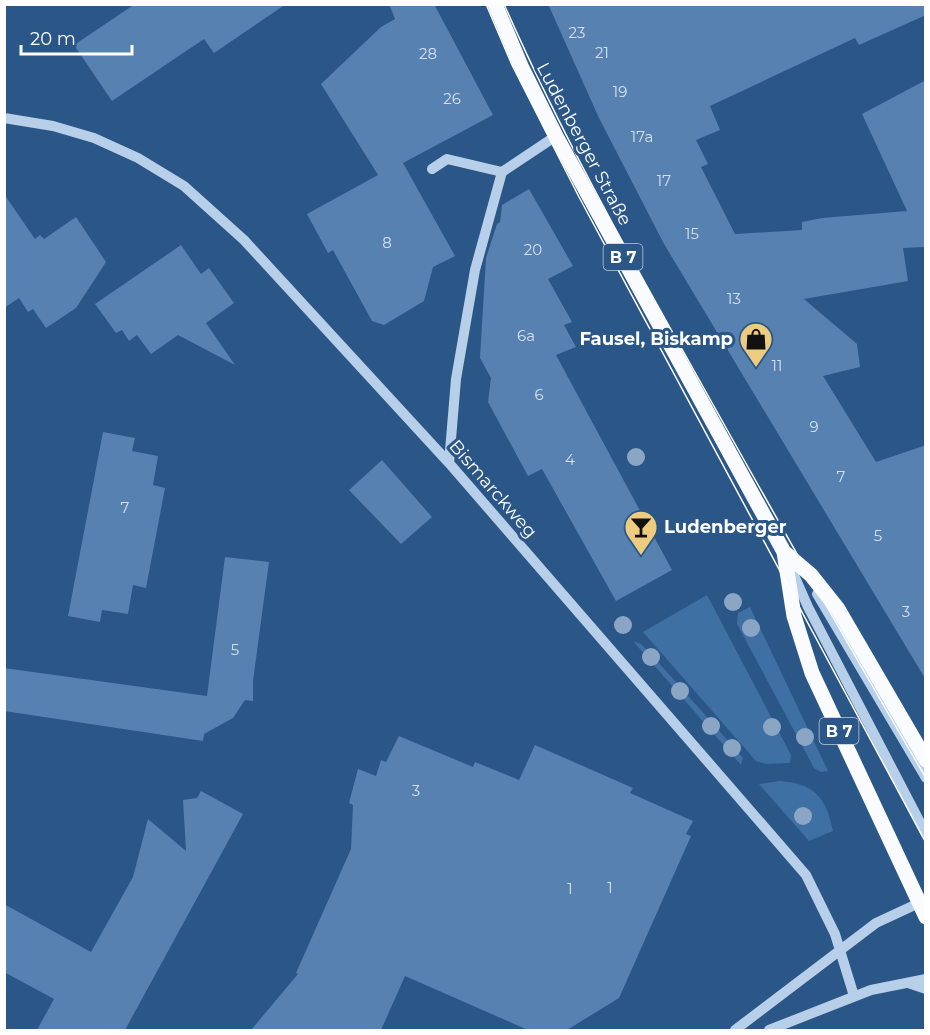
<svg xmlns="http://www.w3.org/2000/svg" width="930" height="1035" font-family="Montserrat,sans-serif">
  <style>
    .green { fill: #3f70a4 }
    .building { fill: #5681b1 }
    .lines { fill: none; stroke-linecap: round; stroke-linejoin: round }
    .minor { stroke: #b7cfe8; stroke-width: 10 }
    .major { stroke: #f9fbfe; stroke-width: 15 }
    .tram { stroke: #fff; stroke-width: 1.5 }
    .tree { fill: #8ba6c5 }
    .labels { text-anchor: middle; stroke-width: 6; stroke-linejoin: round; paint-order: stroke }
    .number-label { font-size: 15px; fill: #d5e0ec }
    .shield { fill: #2a5688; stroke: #bfccdb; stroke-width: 1.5 }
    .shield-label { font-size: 16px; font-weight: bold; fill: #fff }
    .street-label { font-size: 18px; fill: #fff; stroke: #2a5688 }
    .poi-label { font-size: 18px; font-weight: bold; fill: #fff; stroke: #2a5688; text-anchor: end }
  </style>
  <rect width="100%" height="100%" fill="#2a5688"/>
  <path class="green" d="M 707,595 L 791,755 L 790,763 L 766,764 L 756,761 L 643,632 Z
    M 750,607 L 828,771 L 821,772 L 814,768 L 737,624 L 738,613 Z
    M 633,641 L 641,644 L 650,653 L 738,752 L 743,758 L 741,765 Z
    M 780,781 C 815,784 826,797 833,831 L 809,841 L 759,784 Z"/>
  <path class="building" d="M 135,4 L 286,4 L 214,53 L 204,39 L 112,101 L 74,45 Z
    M 389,4 L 434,4 L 493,115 L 403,163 L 455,256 L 433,267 L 424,301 L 384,325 L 372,321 L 333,250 L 328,253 L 307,214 L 378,175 L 321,84 L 381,27 L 395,19 Z
    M 548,4 L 926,4 L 926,15 L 859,45 L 855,38 L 710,106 L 720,130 L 696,140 L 708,164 L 701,167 L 735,234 L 802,230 L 802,222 L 822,218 L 907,211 L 862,114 L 926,80 L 926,250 L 924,247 L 903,248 L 908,281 L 804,299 L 857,344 L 860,367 L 823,376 L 876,462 L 926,445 L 926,680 L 664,244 L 599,118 Z
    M 529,189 L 573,266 L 548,279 L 572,322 L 564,325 L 576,347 L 556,355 L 672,570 L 616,601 L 542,469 L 528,476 L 488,402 L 491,378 L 480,358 L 486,258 L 497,224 L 500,222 L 502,205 Z
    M 4,194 L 35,239 L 40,235 L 44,239 L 76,217 L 106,262 L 76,308 L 46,328 L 33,309 L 28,312 L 19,298 L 4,308 Z
    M 181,245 L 201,274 L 209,268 L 234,303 L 206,323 L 235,365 L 178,335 L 151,354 L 137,335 L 129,341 L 122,330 L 116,333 L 95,304 Z
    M 103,432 L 135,438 L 132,451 L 158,456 L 153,485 L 165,488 L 146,588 L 133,585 L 128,614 L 102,610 L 100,622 L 68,616 Z
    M 382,460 L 432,517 L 401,544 L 349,490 Z
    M 225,557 L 269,562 L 253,681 L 253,701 L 245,700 L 233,718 L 204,734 L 203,741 L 4,711 L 4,668 L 207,696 Z
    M 399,736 L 473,767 L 475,762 L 519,780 L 535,745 L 633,788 L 630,793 L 693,821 L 686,834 L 691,836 L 619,998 L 567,1030 L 528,1030 L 405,976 L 381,1030 L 251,1030 L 298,974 L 296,973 L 351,849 L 353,805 L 349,803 L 358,769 L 376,776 L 381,760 L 386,762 Z
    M 201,791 L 243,814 L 125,1030 L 37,1030 L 54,999 L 4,972 L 4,904 L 91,952 L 133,877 L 148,819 L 186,851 L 183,800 L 197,798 Z"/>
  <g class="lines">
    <path class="minor" d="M 4,118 L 53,126 L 94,138 L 138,158 L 184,186 L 244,240 L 449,463 L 806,875 L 835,934 L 854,996
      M 432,169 L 447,159 L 502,172 L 556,136
      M 449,463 L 456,379 L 475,270 L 502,172
      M 790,566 L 808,607 L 926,834
      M 817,594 L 926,778
      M 908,983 L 926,989
      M 735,1030 L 876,923 L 919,903 L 923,907
      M 769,1030 L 871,990 L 926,979"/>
    <path class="major" d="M 495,4 L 521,66 L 556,136 L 784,552 L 794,616 L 812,673 L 926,917
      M 784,552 L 811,575 L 838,609 L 926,760"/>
    <path class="tram" d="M 486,4 L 512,65 L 579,197 L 926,843
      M 504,4 C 559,129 625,248 692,367 C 769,505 846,642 926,778"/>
  </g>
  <g class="tree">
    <circle cx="636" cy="457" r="9"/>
    <circle cx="733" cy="602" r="9"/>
    <circle cx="623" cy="625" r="9"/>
    <circle cx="751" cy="628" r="9"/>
    <circle cx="651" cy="657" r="9"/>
    <circle cx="680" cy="691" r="9"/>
    <circle cx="711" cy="726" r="9"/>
    <circle cx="772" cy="727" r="9"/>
    <circle cx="805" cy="737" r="9"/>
    <circle cx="732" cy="748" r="9"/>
    <circle cx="803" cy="816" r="9"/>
  </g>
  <defs>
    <symbol id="shop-pin" viewBox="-11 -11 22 30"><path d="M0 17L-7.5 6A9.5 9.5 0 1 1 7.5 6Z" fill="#eecc7f" stroke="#2a5688"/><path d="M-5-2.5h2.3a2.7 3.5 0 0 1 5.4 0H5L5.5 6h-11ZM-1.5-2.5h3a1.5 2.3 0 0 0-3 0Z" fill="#111"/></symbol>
    <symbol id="bar-pin" viewBox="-11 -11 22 30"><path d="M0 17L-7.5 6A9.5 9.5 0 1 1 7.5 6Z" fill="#eecc7f" stroke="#2a5688"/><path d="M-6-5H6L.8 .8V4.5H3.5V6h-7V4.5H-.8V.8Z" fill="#111"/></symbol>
  </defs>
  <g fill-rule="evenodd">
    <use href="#shop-pin" x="737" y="320" width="38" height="52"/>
    <use href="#bar-pin" x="622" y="508" width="38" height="52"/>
  </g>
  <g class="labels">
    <g class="number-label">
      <text x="577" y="38">23</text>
      <text x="602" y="58">21</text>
      <text x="428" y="59">28</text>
      <text x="620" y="97">19</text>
      <text x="452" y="104">26</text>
      <text x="642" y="142">17a</text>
      <text x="664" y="186">17</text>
      <text x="692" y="239">15</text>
      <text x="387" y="248">8</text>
      <text x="533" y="255">20</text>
      <text x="734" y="304">13</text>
      <text x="526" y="341">6a</text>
      <text x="777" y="371">11</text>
      <text x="539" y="400">6</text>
      <text x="814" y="432">9</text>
      <text x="570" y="465">4</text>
      <text x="841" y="482">7</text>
      <text x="125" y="513">7</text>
      <text x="878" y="541">5</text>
      <text x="906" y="617">3</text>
      <text x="235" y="655">5</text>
      <text x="416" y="796">3</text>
      <text x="610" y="893">1</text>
      <text x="570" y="894">1</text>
    </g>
    <g class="shield">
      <rect x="603.5" y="244" width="39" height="26" rx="4.5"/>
      <rect x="819.5" y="718" width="39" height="26" rx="4.5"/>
    </g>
    <g class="shield-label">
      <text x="623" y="263">B 7</text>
      <text x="839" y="737">B 7</text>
    </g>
    <g class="street-label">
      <text transform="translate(584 144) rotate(62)" y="6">Ludenberger Straße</text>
      <text transform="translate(493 489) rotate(49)" y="6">Bismarckweg</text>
    </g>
    <g class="poi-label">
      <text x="733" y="345">Fausel, Biskamp</text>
      <text x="664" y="533" text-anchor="start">Ludenberger</text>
    </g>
  </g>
  <rect width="930" height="1035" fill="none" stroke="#ffffff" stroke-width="12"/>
  <path d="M21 45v9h111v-9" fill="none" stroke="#ffffff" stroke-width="3"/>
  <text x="30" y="45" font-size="18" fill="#ffffff" stroke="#2a5688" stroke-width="4.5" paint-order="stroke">20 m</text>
</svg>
